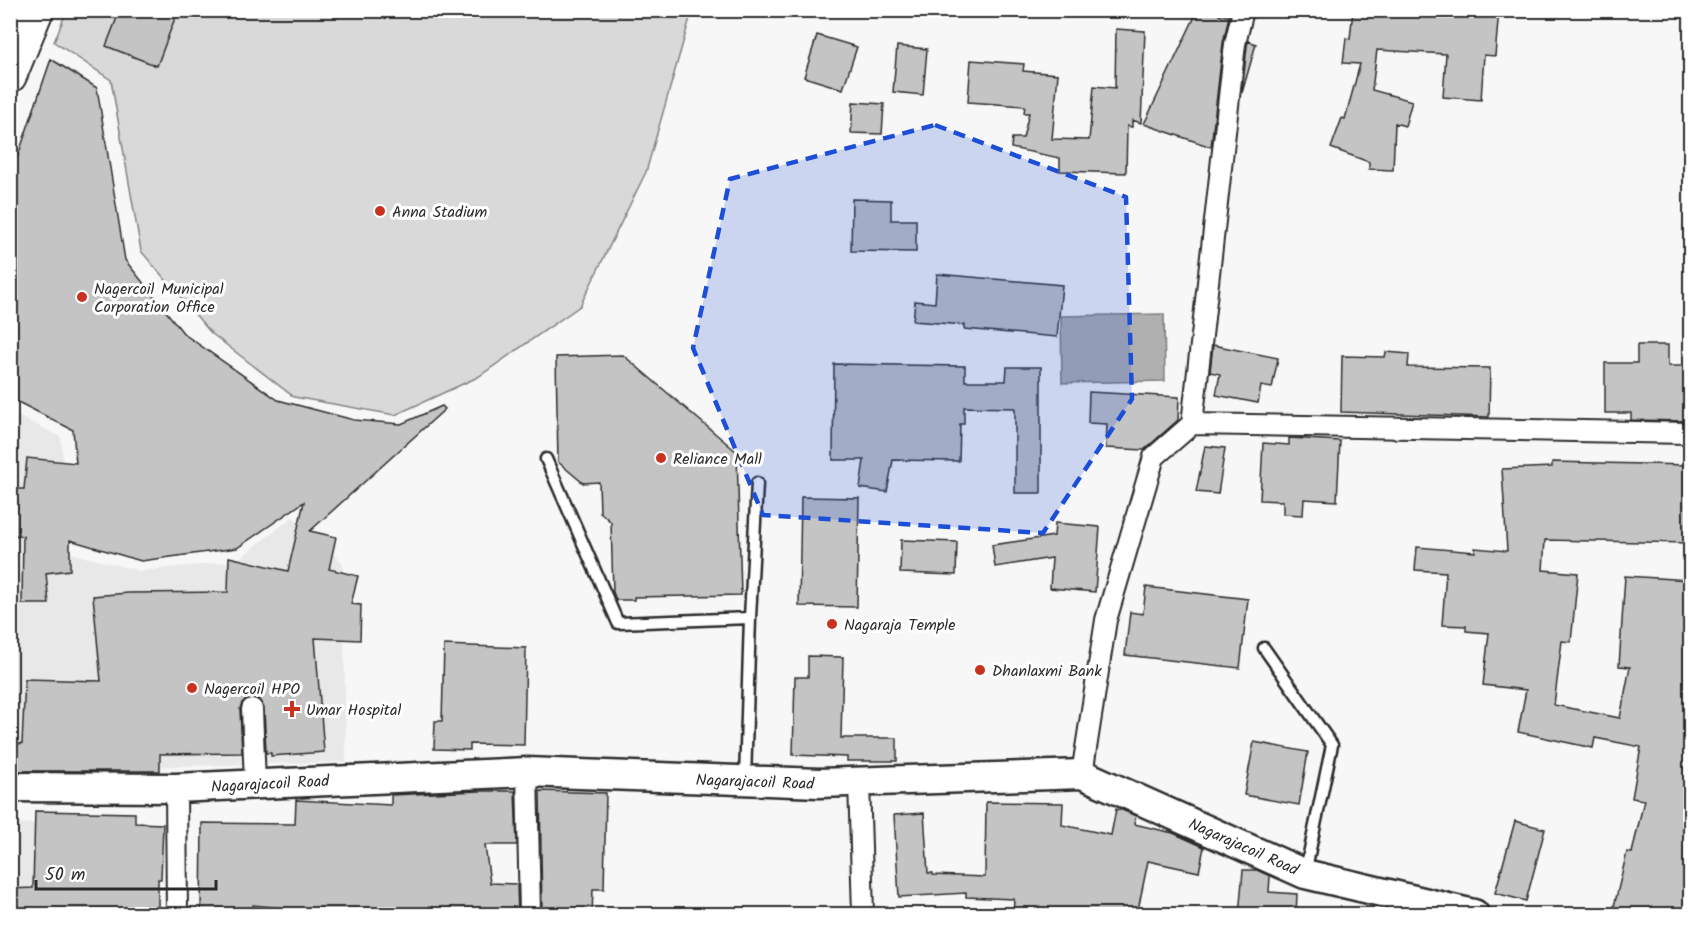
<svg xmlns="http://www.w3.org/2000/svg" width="1701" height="925" font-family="Kalam,sans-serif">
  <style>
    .built { fill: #e8e8e8 }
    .green { fill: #d9d9d9; stroke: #828282; stroke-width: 1.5 }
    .water { fill: #b0b0b0; stroke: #7b7b7b; stroke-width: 1.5 }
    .building { fill: #c4c4c4; stroke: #2b2b2b; stroke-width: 1.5 }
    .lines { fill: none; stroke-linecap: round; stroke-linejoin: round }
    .lane-casing { stroke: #2b2b2b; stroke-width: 15 }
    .street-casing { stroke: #2b2b2b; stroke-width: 24 }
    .secondary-casing { stroke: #2b2b2b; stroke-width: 33 }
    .primary-casing { stroke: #2b2b2b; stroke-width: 36 }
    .lane { stroke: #fff; stroke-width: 10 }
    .street { stroke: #fff; stroke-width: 20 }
    .secondary { stroke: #fff; stroke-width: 28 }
    .primary { stroke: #fff; stroke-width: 32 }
    .marked { fill: #1d4ed8; fill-opacity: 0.2; stroke: #1d4ed8; stroke-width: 4.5; stroke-dasharray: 12 8; stroke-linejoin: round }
    .poi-dot { fill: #c8321e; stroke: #fff; stroke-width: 2 }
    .labels { text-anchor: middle; stroke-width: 6; stroke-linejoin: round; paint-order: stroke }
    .poi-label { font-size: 16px; fill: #2b2b2b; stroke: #fff; text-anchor: start }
    .street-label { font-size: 16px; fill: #2b2b2b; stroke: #fff }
  </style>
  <rect width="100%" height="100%" fill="#f7f7f7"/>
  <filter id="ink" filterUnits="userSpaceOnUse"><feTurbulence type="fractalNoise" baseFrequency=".0167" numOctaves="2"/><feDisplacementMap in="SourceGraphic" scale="12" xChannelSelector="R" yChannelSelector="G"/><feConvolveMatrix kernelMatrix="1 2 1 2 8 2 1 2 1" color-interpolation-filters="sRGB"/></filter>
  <g filter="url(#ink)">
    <path class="built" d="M 10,412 L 61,437 L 70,553 L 140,571 L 236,561 L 293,517 L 343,563 L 346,762 L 11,770 Z
      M 49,823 L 56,914 L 11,914 L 10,824 Z"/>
    <path class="green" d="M 67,10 L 692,11 L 646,172 L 580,306 L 478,377 L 395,415 L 294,397 L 211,333 L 141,251 L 111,80 L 54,42 Z"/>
    <path class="water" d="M 1164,314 L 1165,381 L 1062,383 L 1061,316 Z"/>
    <path class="building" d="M 120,10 L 178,10 L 157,66 L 106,46 Z
      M 1198,10 L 1220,10 L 1219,15 L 1229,16 L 1223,43 L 1211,147 L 1144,124 Z
      M 1353,10 L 1499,10 L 1495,56 L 1484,55 L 1481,100 L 1443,97 L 1446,54 L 1377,50 L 1372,90 L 1412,101 L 1405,126 L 1395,123 L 1393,170 L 1369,169 L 1369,162 L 1331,148 L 1342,118 L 1345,119 L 1360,64 L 1343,63 L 1346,38 L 1350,39 Z
      M 1116,29 L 1145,31 L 1141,123 L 1132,120 L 1132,127 L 1127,126 L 1126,173 L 1060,171 L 1060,158 L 1011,148 L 1012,138 L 1023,138 L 1029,113 L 1024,113 L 1025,106 L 968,102 L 971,60 L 1024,64 L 1023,71 L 1058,74 L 1052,139 L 1089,140 L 1094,86 L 1115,88 Z
      M 817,35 L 857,47 L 843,89 L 804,77 Z
      M 1248,41 L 1256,44 L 1242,93 L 1247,46 Z
      M 897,46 L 927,49 L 923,95 L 893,92 Z
      M 51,59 L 97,88 L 125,260 L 184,334 L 278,400 L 354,420 L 401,424 L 442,406 L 445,409 L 310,531 L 336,537 L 329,569 L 358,576 L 351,604 L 361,605 L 360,640 L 315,638 L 324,752 L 271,756 L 271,753 L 266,753 L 264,708 L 258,699 L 251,697 L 242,703 L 240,709 L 242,753 L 160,754 L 160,771 L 11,771 L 11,743 L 22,744 L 25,679 L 101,681 L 93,596 L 128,593 L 228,592 L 229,557 L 288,571 L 304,502 L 237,548 L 141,561 L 70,540 L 70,570 L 46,573 L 49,604 L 22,604 L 23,536 L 10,535 L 10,489 L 24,489 L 27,458 L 76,463 L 73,430 L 10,398 L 10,179 Z
      M 853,102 L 884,104 L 882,134 L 851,133 Z
      M 852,199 L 891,200 L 891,220 L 916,220 L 916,252 L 851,251 Z
      M 937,274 L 1062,285 L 1057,337 L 964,329 L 964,325 L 913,321 L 915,301 L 935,303 Z
      M 1213,345 L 1278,358 L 1272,388 L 1261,386 L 1258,403 L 1216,395 L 1220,374 L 1210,372 Z
      M 1637,345 L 1668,345 L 1668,366 L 1690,366 L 1690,421 L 1631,420 L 1631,413 L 1605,413 L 1605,363 L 1637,363 Z
      M 1386,352 L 1409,354 L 1408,367 L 1490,368 L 1489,417 L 1341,412 L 1342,356 L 1385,357 Z
      M 623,355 L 737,452 L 741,595 L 634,597 L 634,600 L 616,600 L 613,592 L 611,522 L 600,512 L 599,482 L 583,483 L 558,462 L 556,357 Z
      M 834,364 L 965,366 L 965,381 L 1006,381 L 1007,367 L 1041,367 L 1041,493 L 1015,493 L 1015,408 L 964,407 L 964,424 L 960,424 L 959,461 L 893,460 L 887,492 L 860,488 L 864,460 L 833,460 Z
      M 1089,392 L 1179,397 L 1178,420 L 1144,450 L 1106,448 L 1107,424 L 1088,423 Z
      M 1289,438 L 1340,441 L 1337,501 L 1304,499 L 1303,515 L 1283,514 L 1283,501 L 1260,500 L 1263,443 L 1289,445 Z
      M 1205,446 L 1225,448 L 1218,494 L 1196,492 Z
      M 1552,462 L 1690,465 L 1690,543 L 1545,540 L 1543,570 L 1578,573 L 1571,642 L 1562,641 L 1554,705 L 1620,718 L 1630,667 L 1619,666 L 1625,576 L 1690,580 L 1690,915 L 1612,915 L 1627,852 L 1632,853 L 1644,800 L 1632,798 L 1641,747 L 1595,738 L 1593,748 L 1518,732 L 1526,690 L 1483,685 L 1489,633 L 1466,631 L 1466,626 L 1442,625 L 1446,572 L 1415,570 L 1417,547 L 1475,552 L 1475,548 L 1507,551 L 1502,469 L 1552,467 Z
      M 801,497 L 859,498 L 857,607 L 799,606 Z
      M 1055,523 L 1100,527 L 1095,592 L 1050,588 L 1052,558 L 995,567 L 992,545 L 1054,536 Z
      M 901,540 L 957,542 L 956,575 L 900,573 Z
      M 1146,587 L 1248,599 L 1240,668 L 1125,655 L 1130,612 L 1143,614 Z
      M 444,645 L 526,648 L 524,745 L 470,744 L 470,750 L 434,749 L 435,721 L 442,721 Z
      M 808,656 L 843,657 L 841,738 L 897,738 L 897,761 L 847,761 L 847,757 L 793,755 L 795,677 L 808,677 Z
      M 1254,742 L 1308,752 L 1299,805 L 1244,795 Z
      M 479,791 L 515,791 L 517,845 L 485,845 L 490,883 L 517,884 L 518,915 L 306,915 L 306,910 L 253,905 L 253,912 L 229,912 L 229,915 L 201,915 L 202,823 L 295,824 L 296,800 L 391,805 L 391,795 Z
      M 540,791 L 606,793 L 604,889 L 593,889 L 592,915 L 542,915 Z
      M 986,802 L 1063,803 L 1062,825 L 1111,835 L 1116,809 L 1122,810 L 1136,816 L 1134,824 L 1173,833 L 1204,847 L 1199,872 L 1148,861 L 1137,915 L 1013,915 L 1014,899 L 966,897 L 966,893 L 899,897 L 894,815 L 924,813 L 928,873 L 933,873 L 933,875 L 985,877 Z
      M 35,811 L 135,813 L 135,823 L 163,824 L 161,879 L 158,879 L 158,915 L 10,915 L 10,889 L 33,888 Z
      M 1515,821 L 1545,829 L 1526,901 L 1495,893 Z
      M 1243,870 L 1257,870 L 1270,876 L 1269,892 L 1297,894 L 1296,915 L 1239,915 Z"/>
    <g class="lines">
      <defs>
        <path id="lane" d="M 546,459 L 618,623 L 750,618 L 745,780
          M 750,618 L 757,483
          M 1264,648 L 1332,745 L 1305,873"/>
        <path id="street" d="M 1192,424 L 1235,44 L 1243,10
          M 252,709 L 255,783
          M 527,772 L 530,914
          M 1082,774 L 1106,620 L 1154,457 L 1192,424 L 1690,433
          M 859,781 L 863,914
          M 176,788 L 177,914"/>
        <path id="secondary" d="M 10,787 L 176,788 L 527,772 L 819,783 L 1082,774 L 1305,874 L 1474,914"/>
        <path id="primary" d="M 10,76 L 37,10"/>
      </defs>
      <use href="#lane" class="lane-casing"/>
      <use href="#street" class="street-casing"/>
      <use href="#secondary" class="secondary-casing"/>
      <use href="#primary" class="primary-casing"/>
      <use href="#lane" class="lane"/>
      <use href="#street" class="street"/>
      <use href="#secondary" class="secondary"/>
      <use href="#primary" class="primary"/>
    </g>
  </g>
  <path class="marked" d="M 935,125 L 1126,197 L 1132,399 L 1043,533 L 763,515 L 693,348 L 730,179 Z"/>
  <g class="poi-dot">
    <circle cx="380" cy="211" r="6"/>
    <circle cx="82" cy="297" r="6"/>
    <circle cx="661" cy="458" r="6"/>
    <circle cx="832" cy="624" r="6"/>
    <circle cx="980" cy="670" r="6"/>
    <circle cx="192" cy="688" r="6"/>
    <path d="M289 700h6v6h6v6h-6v6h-6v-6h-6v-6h6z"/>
  </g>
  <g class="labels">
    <g class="poi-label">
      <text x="392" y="217">Anna Stadium</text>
      <text x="94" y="294">Nagercoil Municipal<tspan x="94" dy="18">Corporation Office</tspan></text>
      <text x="673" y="464">Reliance Mall</text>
      <text x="844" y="630">Nagaraja Temple</text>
      <text x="992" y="676">Dhanlaxmi Bank</text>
      <text x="204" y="694">Nagercoil HPO</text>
      <text x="306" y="715">Umar Hospital</text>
    </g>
    <g class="street-label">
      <text transform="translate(755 781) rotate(2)" y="6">Nagarajacoil Road</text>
      <text transform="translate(270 783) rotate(-3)" y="6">Nagarajacoil Road</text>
      <text transform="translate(1244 846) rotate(24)" y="6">Nagarajacoil Road</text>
    </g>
  </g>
  <rect width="1701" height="925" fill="none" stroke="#fff" stroke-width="36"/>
  <rect x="18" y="18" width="1665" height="889" fill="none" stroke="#2b2b2b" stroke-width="2" filter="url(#ink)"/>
  <path d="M36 880v9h180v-9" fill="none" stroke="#2b2b2b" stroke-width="3"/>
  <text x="45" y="880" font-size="18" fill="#2b2b2b" stroke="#ffffff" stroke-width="4.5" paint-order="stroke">50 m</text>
</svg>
